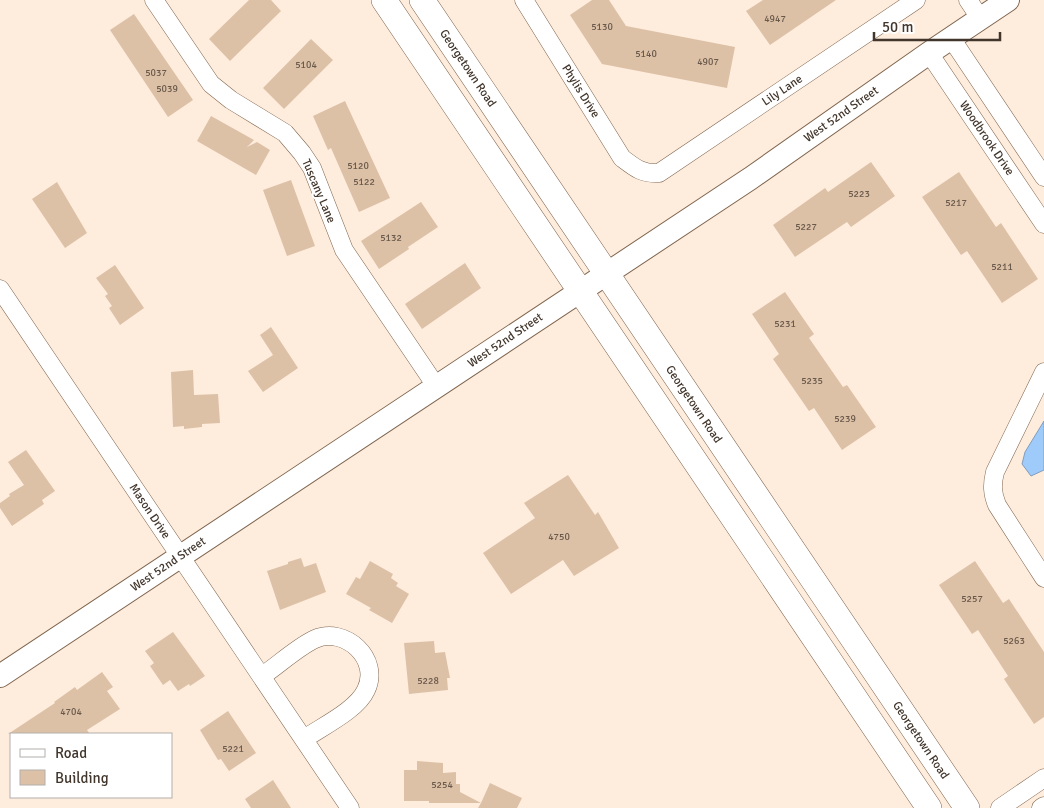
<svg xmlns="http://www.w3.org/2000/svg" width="1044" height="808" font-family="Signika,sans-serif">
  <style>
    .water { fill: #9ecbfa; stroke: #829ebc }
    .building { fill: #ddc1a7 }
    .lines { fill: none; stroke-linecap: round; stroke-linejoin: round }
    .minor-casing { stroke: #7f654e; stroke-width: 19 }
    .tertiary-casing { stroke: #7f654e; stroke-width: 24 }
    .secondary-casing { stroke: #7f654e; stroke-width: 26 }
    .minor { stroke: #fff; stroke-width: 18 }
    .tertiary { stroke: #fff; stroke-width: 22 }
    .secondary { stroke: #fff; stroke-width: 25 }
    .labels { text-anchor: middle; stroke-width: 4; stroke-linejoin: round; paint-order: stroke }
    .number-label { font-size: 10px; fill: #69594b }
    .street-label { font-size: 12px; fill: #42362c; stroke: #fff }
  </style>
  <rect width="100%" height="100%" fill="#feecdd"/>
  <path class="water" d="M 1044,421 L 1044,470 L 1031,476 L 1022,464 L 1025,452 Z"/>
  <path class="building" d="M 249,0 L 271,0 L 281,11 L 230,61 L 209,39 Z
    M 592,0 L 609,0 L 626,26 L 735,47 L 727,88 L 602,64 L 570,15 Z
    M 763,0 L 836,0 L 770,45 L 746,11 Z
    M 134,14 L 193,100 L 168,117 L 110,30 Z
    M 311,39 L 333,60 L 284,109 L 263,88 Z
    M 345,101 L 390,198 L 359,212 L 331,148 L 328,150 L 313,116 Z
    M 211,116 L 254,140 L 247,147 L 257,142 L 270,150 L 256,175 L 197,141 Z
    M 871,162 L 895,196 L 851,227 L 847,222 L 795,257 L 773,225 L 825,188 L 828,192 Z
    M 959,172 L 996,227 L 1001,223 L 1038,279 L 1002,303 L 967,251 L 961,255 L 922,197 Z
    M 291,180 L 315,246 L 287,256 L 263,190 Z
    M 57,182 L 87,233 L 65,248 L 32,199 Z
    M 421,202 L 438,227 L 408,247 L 409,249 L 379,269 L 361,241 Z
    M 465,263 L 481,288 L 422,329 L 405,304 Z
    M 115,265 L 144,308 L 120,325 L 109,308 L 112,306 L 105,296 L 108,294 L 96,278 Z
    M 785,292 L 814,334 L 809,338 L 843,387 L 847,385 L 876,427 L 842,450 L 814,408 L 809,411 L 773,359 L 779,354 L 752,314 Z
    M 271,327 L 298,368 L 263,392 L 248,371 L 273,355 L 260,335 Z
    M 193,370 L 194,395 L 218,394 L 220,423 L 202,424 L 202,427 L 184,429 L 184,426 L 173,427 L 171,372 Z
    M 26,450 L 55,491 L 42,500 L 44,504 L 12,526 L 0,508 L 0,503 L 10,496 L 9,494 L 24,485 L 8,462 Z
    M 568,475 L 595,515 L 598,512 L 619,548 L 574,576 L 563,560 L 511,594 L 483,553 L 535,518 L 524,503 Z
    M 301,558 L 304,567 L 316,563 L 326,592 L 280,610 L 267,571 L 288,564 L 288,562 Z
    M 370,561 L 393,574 L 391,578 L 398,583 L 396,586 L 409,594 L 392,623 L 369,610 L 371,608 L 346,594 L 356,577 L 360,579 Z
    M 975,561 L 1003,603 L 1009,599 L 1044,652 L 1044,717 L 1034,724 L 1004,679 L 1008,676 L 978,630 L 972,634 L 939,585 Z
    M 173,632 L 205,676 L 190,686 L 189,684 L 178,691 L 170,680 L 163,685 L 150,666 L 154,663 L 145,651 Z
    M 434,641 L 435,653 L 445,652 L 450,678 L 447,678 L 448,690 L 409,694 L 404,643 Z
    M 102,672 L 113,687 L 107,691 L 120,709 L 87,730 L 90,734 L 8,734 L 55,703 L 54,702 L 75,687 L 77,690 Z
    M 228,711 L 256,753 L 229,771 L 221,759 L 218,760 L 200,730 Z
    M 417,761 L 443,763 L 443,773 L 456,772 L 456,784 L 460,784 L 460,792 L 481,803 L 490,783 L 522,798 L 517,808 L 478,808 L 481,803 L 429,803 L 429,801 L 404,801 L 404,770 L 417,770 Z
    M 273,780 L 291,808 L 251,808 L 245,799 Z"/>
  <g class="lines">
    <defs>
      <path id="minor" d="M 154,0 L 211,84 L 231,100 L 285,133 L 302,153 L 312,168 L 344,250 L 436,386
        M 524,0 L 622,158 C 635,168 642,174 659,173 L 916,0
        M 968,0 L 980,18
        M 951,38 L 1044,177
        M 929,53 L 1044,224
        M 0,289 L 350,808
        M 1044,372 L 995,472 C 992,484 992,493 997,505 L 1044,578
        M 262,676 C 277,666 299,646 315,639 C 345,626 381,659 366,690 C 357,710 323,726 304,739
        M 1000,808 L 1044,778
        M 1041,808 L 1044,806"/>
      <path id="tertiary" d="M 0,676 L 751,178 L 929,53 L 1008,0"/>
      <path id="secondary" d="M 384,0 L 929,808
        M 422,0 L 967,808"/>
    </defs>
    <use href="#minor" class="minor-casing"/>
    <use href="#tertiary" class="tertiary-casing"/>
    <use href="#secondary" class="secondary-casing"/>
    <use href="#minor" class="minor"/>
    <use href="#tertiary" class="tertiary"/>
    <use href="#secondary" class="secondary"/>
  </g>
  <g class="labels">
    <g class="number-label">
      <text x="775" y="22">4947</text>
      <text x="602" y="30">5130</text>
      <text x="646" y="57">5140</text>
      <text x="708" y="65">4907</text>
      <text x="306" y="68">5104</text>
      <text x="156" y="76">5037</text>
      <text x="167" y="92">5039</text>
      <text x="358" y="169">5120</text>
      <text x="364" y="185">5122</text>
      <text x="859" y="197">5223</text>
      <text x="956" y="206">5217</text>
      <text x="806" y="230">5227</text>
      <text x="391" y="241">5132</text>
      <text x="1002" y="270">5211</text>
      <text x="785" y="327">5231</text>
      <text x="812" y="384">5235</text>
      <text x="845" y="422">5239</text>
      <text x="559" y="540">4750</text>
      <text x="972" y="602">5257</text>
      <text x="1014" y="644">5263</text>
      <text x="428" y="684">5228</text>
      <text x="71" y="715">4704</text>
      <text x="233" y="752">5221</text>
      <text x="442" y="788">5254</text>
    </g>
    <g class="street-label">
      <text transform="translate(468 68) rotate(56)" y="4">Georgetown Road</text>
      <text transform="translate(782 90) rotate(-34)" y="4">Lily Lane</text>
      <text transform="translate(581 91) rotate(58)" y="4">Phylis Drive</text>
      <text transform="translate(841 114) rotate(-35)" y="4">West 52nd Street</text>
      <text transform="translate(987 138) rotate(56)" y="4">Woodbrook Drive</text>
      <text transform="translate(319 191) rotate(67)" y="4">Tuscany Lane</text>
      <text transform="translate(505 340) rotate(-34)" y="4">West 52nd Street</text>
      <text transform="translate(694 404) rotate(56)" y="4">Georgetown Road</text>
      <text transform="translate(150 511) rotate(56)" y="4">Mason Drive</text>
      <text transform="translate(168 564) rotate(-34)" y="4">West 52nd Street</text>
      <text transform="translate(921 740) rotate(56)" y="4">Georgetown Road</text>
    </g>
  </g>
  <rect x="10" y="733" width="162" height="65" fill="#ffffff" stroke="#b3afab"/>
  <rect x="20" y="749" width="25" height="8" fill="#ffffff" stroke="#b3afab"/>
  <text x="55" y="758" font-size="15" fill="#42362c">Road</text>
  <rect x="20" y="770" width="25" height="15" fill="#ddc1a7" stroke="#b3afab"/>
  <text x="55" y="783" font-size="15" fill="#42362c">Building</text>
  <path d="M874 32v8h126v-8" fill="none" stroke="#42362c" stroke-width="2.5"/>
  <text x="882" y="32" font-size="15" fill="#42362c" stroke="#ffffff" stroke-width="4" paint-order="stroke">50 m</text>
</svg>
